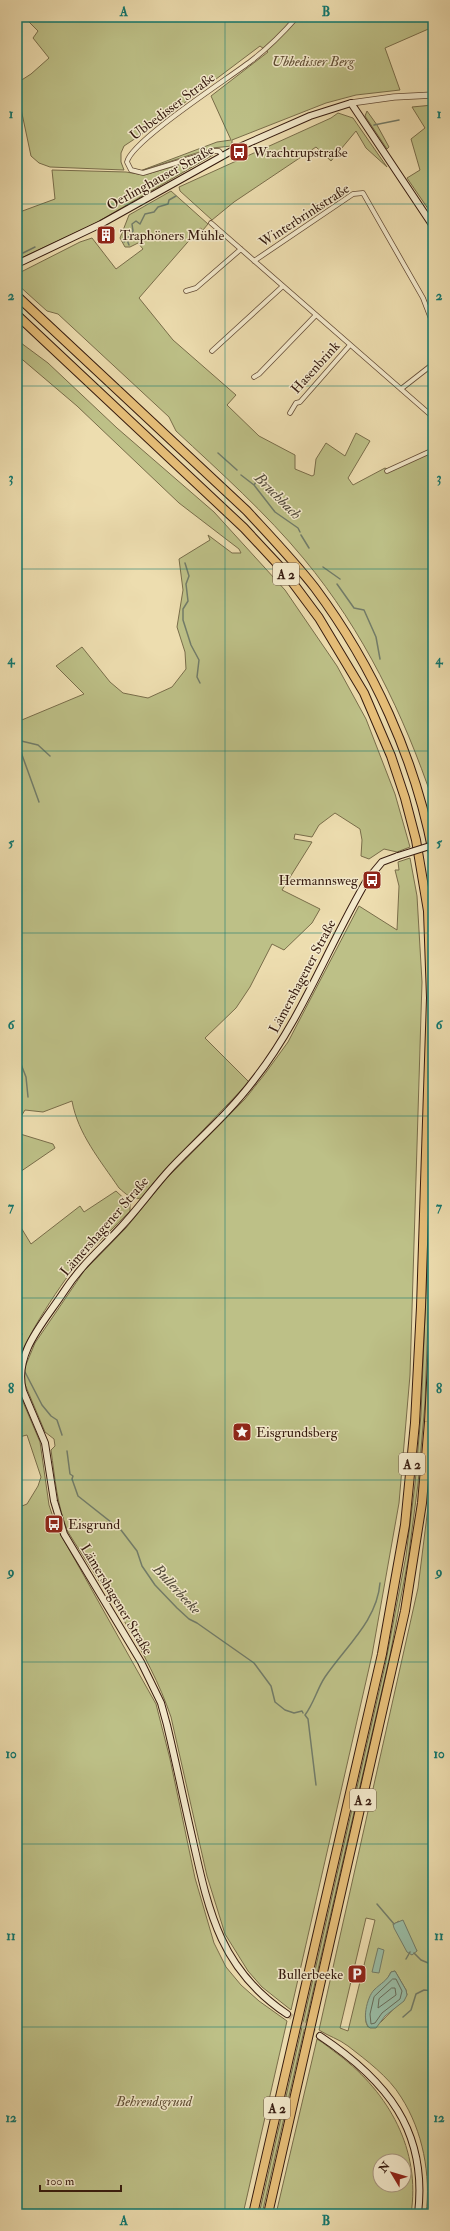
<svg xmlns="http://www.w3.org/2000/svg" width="450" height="2231" font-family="'IM FELL Double Pica',serif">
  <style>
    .green { fill: #bdc087; stroke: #796d4a; fill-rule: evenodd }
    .water { fill: #9abda6; stroke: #727c69 }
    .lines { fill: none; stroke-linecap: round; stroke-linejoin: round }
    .shore { stroke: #686c5a; stroke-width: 1 }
    .stream { stroke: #727c69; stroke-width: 1.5 }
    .secondary-tunnel { stroke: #c8b68f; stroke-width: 6; stroke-dasharray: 6 3; stroke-linecap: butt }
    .minor-casing { stroke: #634b36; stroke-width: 5.5 }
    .tertiary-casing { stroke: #634b36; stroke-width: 7 }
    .secondary-casing { stroke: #351a0e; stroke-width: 8 }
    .motorway-casing { stroke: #351a0e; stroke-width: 10 }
    .minor { stroke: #f3e9cb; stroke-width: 4 }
    .tertiary { stroke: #f3e9cb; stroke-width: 5.5 }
    .secondary { stroke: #f3e9cb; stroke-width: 6 }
    .motorway { stroke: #e6be78; stroke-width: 8 }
    .secondary-bridge-casing { stroke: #351a0e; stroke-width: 8; stroke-linecap: butt }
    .secondary-bridge { stroke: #f3e9cb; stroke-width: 6 }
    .grid { fill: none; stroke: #0f766e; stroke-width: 1; stroke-opacity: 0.55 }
    .labels { text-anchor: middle; stroke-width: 3; stroke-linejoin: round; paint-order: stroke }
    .shield { fill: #f3e9cb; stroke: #6e5847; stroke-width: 1 }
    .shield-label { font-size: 13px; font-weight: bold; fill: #351a0e }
    .park-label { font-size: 14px; font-style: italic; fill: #5e4c32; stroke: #f3e9cb }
    .street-label { font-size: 14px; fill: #351a0e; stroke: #f3e9cb }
    .poi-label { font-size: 14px; fill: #351a0e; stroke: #f3e9cb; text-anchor: start }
    .water-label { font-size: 15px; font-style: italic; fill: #534b3c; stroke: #f3e9cb }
    .neatline { fill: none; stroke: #0f766e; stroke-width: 1.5 }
    .grid-label { font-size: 13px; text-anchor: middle; font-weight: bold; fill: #0f766e }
  </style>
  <rect width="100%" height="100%" fill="#edddaf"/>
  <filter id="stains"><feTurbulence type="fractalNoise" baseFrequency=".005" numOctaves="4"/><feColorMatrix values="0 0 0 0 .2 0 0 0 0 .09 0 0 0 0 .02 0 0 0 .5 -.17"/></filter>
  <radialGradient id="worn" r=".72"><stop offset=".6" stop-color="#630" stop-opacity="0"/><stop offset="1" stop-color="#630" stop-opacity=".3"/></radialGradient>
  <path class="green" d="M 24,17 L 433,17 L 433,27 L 385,48 L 400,90 L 356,95 L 326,103 L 232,140 L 232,146 L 212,148 L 140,171 L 217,142 L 231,140 L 211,96 L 268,52 L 260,46 L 151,128 L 124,146 L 121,153 L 121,162 L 124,170 L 50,167 L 39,163 L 31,156 L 17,90 L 17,83 L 31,74 L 49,58 L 33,38 L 38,31 Z
    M 433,105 L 433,216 L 407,178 L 420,170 L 411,139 L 425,128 L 412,107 Z
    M 367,111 L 377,125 L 389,147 L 387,149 L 365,116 Z
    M 338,113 L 353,118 L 387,167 L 366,148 L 356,131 L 331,161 L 316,147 L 234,202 L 212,220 L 180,191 L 179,187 L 331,118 Z
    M 213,155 L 94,224 L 17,260 L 17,213 L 55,199 L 52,170 L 126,172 L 144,175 Z
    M 171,191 L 208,224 L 203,230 L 200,228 L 139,298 L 173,340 L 236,395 L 227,405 L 259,436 L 295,455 L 295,469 L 312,476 L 314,475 L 316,459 L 326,443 L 345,456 L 356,433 L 370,441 L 348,478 L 353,485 L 385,468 L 387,469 L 433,452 L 433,801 C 404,715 363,630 304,559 C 266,513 220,472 176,431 L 169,417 L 58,314 L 47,311 L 17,284 L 17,274 L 80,242 L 92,238 L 116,269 L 143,249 L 138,243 L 130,247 L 125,247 L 120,238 L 129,215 Z
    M 17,340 L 48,363 L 117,428 L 214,512 L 285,590 L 337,666 L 366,719 L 395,794 L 410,847 L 397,852 L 384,849 L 369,859 L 361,856 L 362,840 L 360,829 L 335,813 L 319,825 L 312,837 L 295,834 L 294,839 L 312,842 L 282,890 L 320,909 L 312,923 L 284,950 L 272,944 L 250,987 L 236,1008 L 205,1038 L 249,1082 L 162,1173 L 141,1198 C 132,1201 125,1193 119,1188 C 100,1160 78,1134 72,1101 L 43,1112 L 25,1110 L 17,1123 L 17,722 L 84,694 L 56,666 L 82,647 L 110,682 L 123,693 L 148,698 L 172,687 L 186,669 L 185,652 L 177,627 L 183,590 L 179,559 L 210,540 L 208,535 L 232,553 L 241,553 L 239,549 L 179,503 L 77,406 L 17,355 Z
    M 410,858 L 417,896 L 422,982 L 410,1375 L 399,1503 L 372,1655 L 291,2010 L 262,1987 L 248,1971 L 225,1934 L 207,1876 L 171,1717 C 149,1652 104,1590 68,1532 C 57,1506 55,1478 51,1450 L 55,1446 L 54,1439 L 45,1432 L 24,1382 L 25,1367 L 35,1343 L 84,1271 L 126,1228 L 166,1179 L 245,1099 L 264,1075 L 288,1042 L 359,906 L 397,930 L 399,886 L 395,870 L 399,870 L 398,862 Z
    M 433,1114 L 433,1177 L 425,1403 L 418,1484 L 408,1560 L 390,1655 L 262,2214 L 259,2214 L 385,1666 L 406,1556 L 415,1484 L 421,1414 Z
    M 17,1133 L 53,1144 L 55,1148 L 17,1174 Z
    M 116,1191 L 130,1204 L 130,1211 C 115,1227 98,1242 82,1258 C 66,1276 20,1344 17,1367 L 17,1221 L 31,1244 L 80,1206 L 84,1212 Z
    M 18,1390 L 40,1442 L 49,1505 L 56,1526 L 156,1704 L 170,1759 L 195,1878 L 214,1943 L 226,1967 L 241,1985 L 259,2001 L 287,2021 L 243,2214 L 17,2214 L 17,1489 L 22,1506 L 27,1504 L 38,1486 L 41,1477 L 27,1435 L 19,1437 L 20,1444 L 17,1449 Z
    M 433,1467 L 433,2214 L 426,2214 C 431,2175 423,2131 401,2097 C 389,2077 366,2060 348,2046 C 339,2039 328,2036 319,2030 L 418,1588 ZM 366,1918 L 375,1920 L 348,2031 L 340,2028 ZM 399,1921 L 417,1951 C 401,1946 400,1938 394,1924 ZM 395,1971 L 406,1990 L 407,1995 L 381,2022 L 368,2027 C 357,2007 384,1988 391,1972 Z
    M 317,2039 C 324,2043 332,2050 339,2055 C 389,2093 421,2150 411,2214 L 276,2214 ZM 380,2161 L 404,2161 L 404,2185 L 380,2185 Z"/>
  <path class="water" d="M 403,1920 L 417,1951 L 412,1955 L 407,1952 L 394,1928 L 393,1924 Z
    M 378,1948 L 384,1950 L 379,1973 L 372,1972 Z
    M 395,1971 L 406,1990 L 407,1995 L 404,2001 L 385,2016 L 376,2028 L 370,2028 C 361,2022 367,1997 374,1990 C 381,1983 387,1981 391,1972 Z"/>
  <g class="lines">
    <path class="shore" d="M 393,1979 L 396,1979 L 402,1991 L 400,1999 L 382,2013 L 375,2023 L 371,2024 L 370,2014 L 374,1997 Z
      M 392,1988 L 395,1988 L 396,1995 L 378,2008 L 379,1999 Z"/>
    <path class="stream" d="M 374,125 L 399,120
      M 127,240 L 129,245
      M 124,242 L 133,231 L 132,224 L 136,221 L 140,224 L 145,214 L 154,212 L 158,207 L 168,204 L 169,200 L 176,196
      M 23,253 L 35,247
      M 218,453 L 237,470
      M 241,475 L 254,485 L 275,512 L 298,528 L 300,532
      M 254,485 L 258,479
      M 301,535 L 309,548
      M 185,563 L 189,576 L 186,584 L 188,601 L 183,609 L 183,620 L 191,645 L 199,660 L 197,677 L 200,683
      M 323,567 L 340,579
      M 337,584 L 354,608 L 364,610 L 376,637 L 380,659
      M 17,740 L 38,745 L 50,756
      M 17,741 L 39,802
      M 17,1054 L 26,1077 L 28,1097
      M 17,1329 L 22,1334 L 17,1342
      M 25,1372 L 42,1405 L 51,1416 L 57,1420 L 62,1435
      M 67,1451 L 70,1474 L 73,1476 L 72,1479 L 78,1496 L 121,1530 L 137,1551 L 142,1566 L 155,1585 L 177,1608 L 189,1619 L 197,1623 L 254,1663 L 271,1686 L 275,1702 L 285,1710 L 294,1713 L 302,1711 L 303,1713
      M 316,1785 L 308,1719 L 305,1715 C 314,1703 317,1689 325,1677 C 345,1647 377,1621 380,1583
      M 377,1904 L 394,1924
      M 414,1953 L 421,1960 L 433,1965
      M 406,1959 L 410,1952
      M 403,2017 L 411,2010 L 416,1994 L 424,1990 L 433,1991"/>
    <path class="secondary-tunnel" d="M 287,2014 L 320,2036"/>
    <defs>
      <path id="minor" d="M 222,155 L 219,151 L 215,151 L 143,173 L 131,170 L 127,162 C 131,141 229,78 251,61 C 268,48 283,33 297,17
        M 211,223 L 433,417
        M 254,261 L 353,194 L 363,193 L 423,298 L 433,324
        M 186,291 L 196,288 L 241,249
        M 212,351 L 283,286
        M 254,377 L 259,374 L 316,315
        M 401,389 L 433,364
        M 290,413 L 296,403 L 300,402 L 350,345
        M 387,471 L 433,450"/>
      <path id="tertiary" d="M 351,103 L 394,97 L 433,95"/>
      <path id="secondary" d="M 17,264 L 101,224 L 235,149 L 310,116 L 351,103 L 433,226
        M 287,2014 C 221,1970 209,1913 193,1841 C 184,1802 176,1763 167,1725 L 161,1703 L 141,1662 L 64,1534 L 54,1501 L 45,1443 L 23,1391 C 13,1354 44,1322 63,1293 C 81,1265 99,1251 121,1227 C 139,1208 154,1186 172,1167 C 200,1138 230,1112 254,1080 C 302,1019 328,946 367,880 L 382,862 L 398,856
        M 320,2036 C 386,2080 428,2130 418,2214"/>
      <path id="motorway" d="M 17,296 L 247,511 C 270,536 294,561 315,588 C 373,666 415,758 433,853
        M 17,315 L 244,528 L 284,571 L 319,618 L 364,693 L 391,756 L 405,798 L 416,840 L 428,911 L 431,998 L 421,1307 L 415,1423 L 405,1525 L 382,1654 L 253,2214
        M 268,2214 L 405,1611 L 422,1503 L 429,1422 L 433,1344"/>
    </defs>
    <use href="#minor" class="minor-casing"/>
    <use href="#tertiary" class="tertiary-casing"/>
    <use href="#secondary" class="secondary-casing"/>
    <use href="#motorway" class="motorway-casing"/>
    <use href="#minor" class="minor"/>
    <use href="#tertiary" class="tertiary"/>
    <use href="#secondary" class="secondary"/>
    <use href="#motorway" class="motorway"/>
    <defs>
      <path id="secondary-bridge" d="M 398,856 L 433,845"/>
    </defs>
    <use href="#secondary-bridge" class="secondary-bridge-casing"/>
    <use href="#secondary-bridge" class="secondary-bridge"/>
  </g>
  <path class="grid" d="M 225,17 L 225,2214M 17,204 L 433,204M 17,386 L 433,386M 17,569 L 433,569M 17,751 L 433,751M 17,933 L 433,933M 17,1116 L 433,1116M 17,1298 L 433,1298M 17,1480 L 433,1480M 17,1662 L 433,1662M 17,1844 L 433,1844M 17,2027 L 433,2027"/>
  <defs>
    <symbol id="bus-square" viewBox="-11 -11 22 22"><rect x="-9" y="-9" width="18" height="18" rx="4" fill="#8f2418" stroke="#f3e9cb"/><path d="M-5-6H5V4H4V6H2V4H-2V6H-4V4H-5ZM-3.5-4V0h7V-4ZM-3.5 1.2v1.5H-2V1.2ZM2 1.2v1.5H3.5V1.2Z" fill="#fff"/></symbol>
    <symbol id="building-square" viewBox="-11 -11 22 22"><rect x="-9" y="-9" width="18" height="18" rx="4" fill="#8f2418" stroke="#f3e9cb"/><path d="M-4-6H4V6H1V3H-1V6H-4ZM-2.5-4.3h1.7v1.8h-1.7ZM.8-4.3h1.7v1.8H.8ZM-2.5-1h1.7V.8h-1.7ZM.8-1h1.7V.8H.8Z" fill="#fff"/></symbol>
    <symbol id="sight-square" viewBox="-11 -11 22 22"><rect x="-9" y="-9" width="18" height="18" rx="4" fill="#8f2418" stroke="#f3e9cb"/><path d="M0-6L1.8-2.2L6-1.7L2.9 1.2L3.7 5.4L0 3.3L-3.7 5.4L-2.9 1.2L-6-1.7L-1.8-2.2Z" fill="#fff"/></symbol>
    <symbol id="parking-square" viewBox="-11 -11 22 22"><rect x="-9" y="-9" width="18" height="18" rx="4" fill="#8f2418" stroke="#f3e9cb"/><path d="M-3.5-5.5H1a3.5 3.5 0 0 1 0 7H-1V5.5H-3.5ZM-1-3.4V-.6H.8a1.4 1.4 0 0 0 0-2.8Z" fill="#fff"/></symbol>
  </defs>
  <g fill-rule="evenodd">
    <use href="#bus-square" x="228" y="141" width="22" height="22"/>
    <use href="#building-square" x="95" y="224" width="22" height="22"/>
    <use href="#bus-square" x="361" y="869" width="22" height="22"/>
    <use href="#sight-square" x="231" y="1421" width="22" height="22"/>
    <use href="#bus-square" x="43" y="1513" width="22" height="22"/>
    <use href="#parking-square" x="346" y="1963" width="22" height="22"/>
  </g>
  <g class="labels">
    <g class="shield">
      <rect x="273" y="563" width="26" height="22" rx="3"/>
      <rect x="399" y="1453" width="26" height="22" rx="3"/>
      <rect x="350" y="1789" width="26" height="22" rx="3"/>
      <rect x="264" y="2097" width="26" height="22" rx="3"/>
    </g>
    <g class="shield-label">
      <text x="286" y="579">A 2</text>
      <text x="412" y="1469">A 2</text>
      <text x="363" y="1805">A 2</text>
      <text x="277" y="2113">A 2</text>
    </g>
    <g class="park-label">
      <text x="313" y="66">Ubbedisser Berg</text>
      <text x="154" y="2106">Behrendsgrund</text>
    </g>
    <g class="street-label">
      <text transform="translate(172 106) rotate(-37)" y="5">Ubbedisser Straße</text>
      <text transform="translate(160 177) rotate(-29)" y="5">Oerlinghauser Straße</text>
      <text transform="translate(304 215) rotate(-33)" y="5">Winterbrinkstraße</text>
      <text transform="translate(315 367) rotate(-48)" y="5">Hasenbrink</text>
      <text transform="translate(302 976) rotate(-62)" y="5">Lämershagener Straße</text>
      <text transform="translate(104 1226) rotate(-49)" y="5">Lämershagener Straße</text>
      <text transform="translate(117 1599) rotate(59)" y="5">Lämershagener Straße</text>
    </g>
    <g class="poi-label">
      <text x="253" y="157">Wrachtrupstraße</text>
      <text x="120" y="240">Traphöners Mühle</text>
      <text x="358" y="885" text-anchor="end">Hermannsweg</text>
      <text x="256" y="1437">Eisgrundsberg</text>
      <text x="68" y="1529">Eisgrund</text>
      <text x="343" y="1979" text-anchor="end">Bullerbeeke</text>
    </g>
    <g class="water-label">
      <text transform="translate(278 496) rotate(45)" y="5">Bruchbach</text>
      <text transform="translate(177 1589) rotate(47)" y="5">Bullerbeeke</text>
    </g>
  </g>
  <rect width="450" height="2231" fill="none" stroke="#edddaf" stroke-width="44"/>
  <g transform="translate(392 2173) rotate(308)"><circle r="19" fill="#f3e9cb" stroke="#a7967f"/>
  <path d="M0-3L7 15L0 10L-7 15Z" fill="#8f2418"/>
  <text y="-6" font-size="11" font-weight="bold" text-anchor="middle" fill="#351a0e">N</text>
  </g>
  <path d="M40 2185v6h81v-6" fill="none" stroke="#351a0e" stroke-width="2"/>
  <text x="46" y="2185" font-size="12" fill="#351a0e" stroke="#f3e9cb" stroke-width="3" paint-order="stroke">100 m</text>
  <rect x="22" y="22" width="406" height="2187" class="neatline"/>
  <g class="grid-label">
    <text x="124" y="16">A</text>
    <text x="326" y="16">B</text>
    <text x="11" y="118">1</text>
    <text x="439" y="118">1</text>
    <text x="11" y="300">2</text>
    <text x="439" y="300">2</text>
    <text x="11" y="482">3</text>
    <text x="439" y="482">3</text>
    <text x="11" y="664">4</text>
    <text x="439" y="664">4</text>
    <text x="11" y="847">5</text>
    <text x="439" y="847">5</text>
    <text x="11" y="1029">6</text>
    <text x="439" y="1029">6</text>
    <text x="11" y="1211">7</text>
    <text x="439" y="1211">7</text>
    <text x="11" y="1393">8</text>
    <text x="439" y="1393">8</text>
    <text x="11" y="1576">9</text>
    <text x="439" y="1576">9</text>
    <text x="11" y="1758">10</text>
    <text x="439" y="1758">10</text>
    <text x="11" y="1940">11</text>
    <text x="439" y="1940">11</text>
    <text x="11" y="2122">12</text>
    <text x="439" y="2122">12</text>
    <text x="124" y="2225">A</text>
    <text x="326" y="2225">B</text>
  </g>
  <rect width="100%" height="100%" filter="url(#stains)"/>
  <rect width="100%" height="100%" fill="url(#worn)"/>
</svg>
